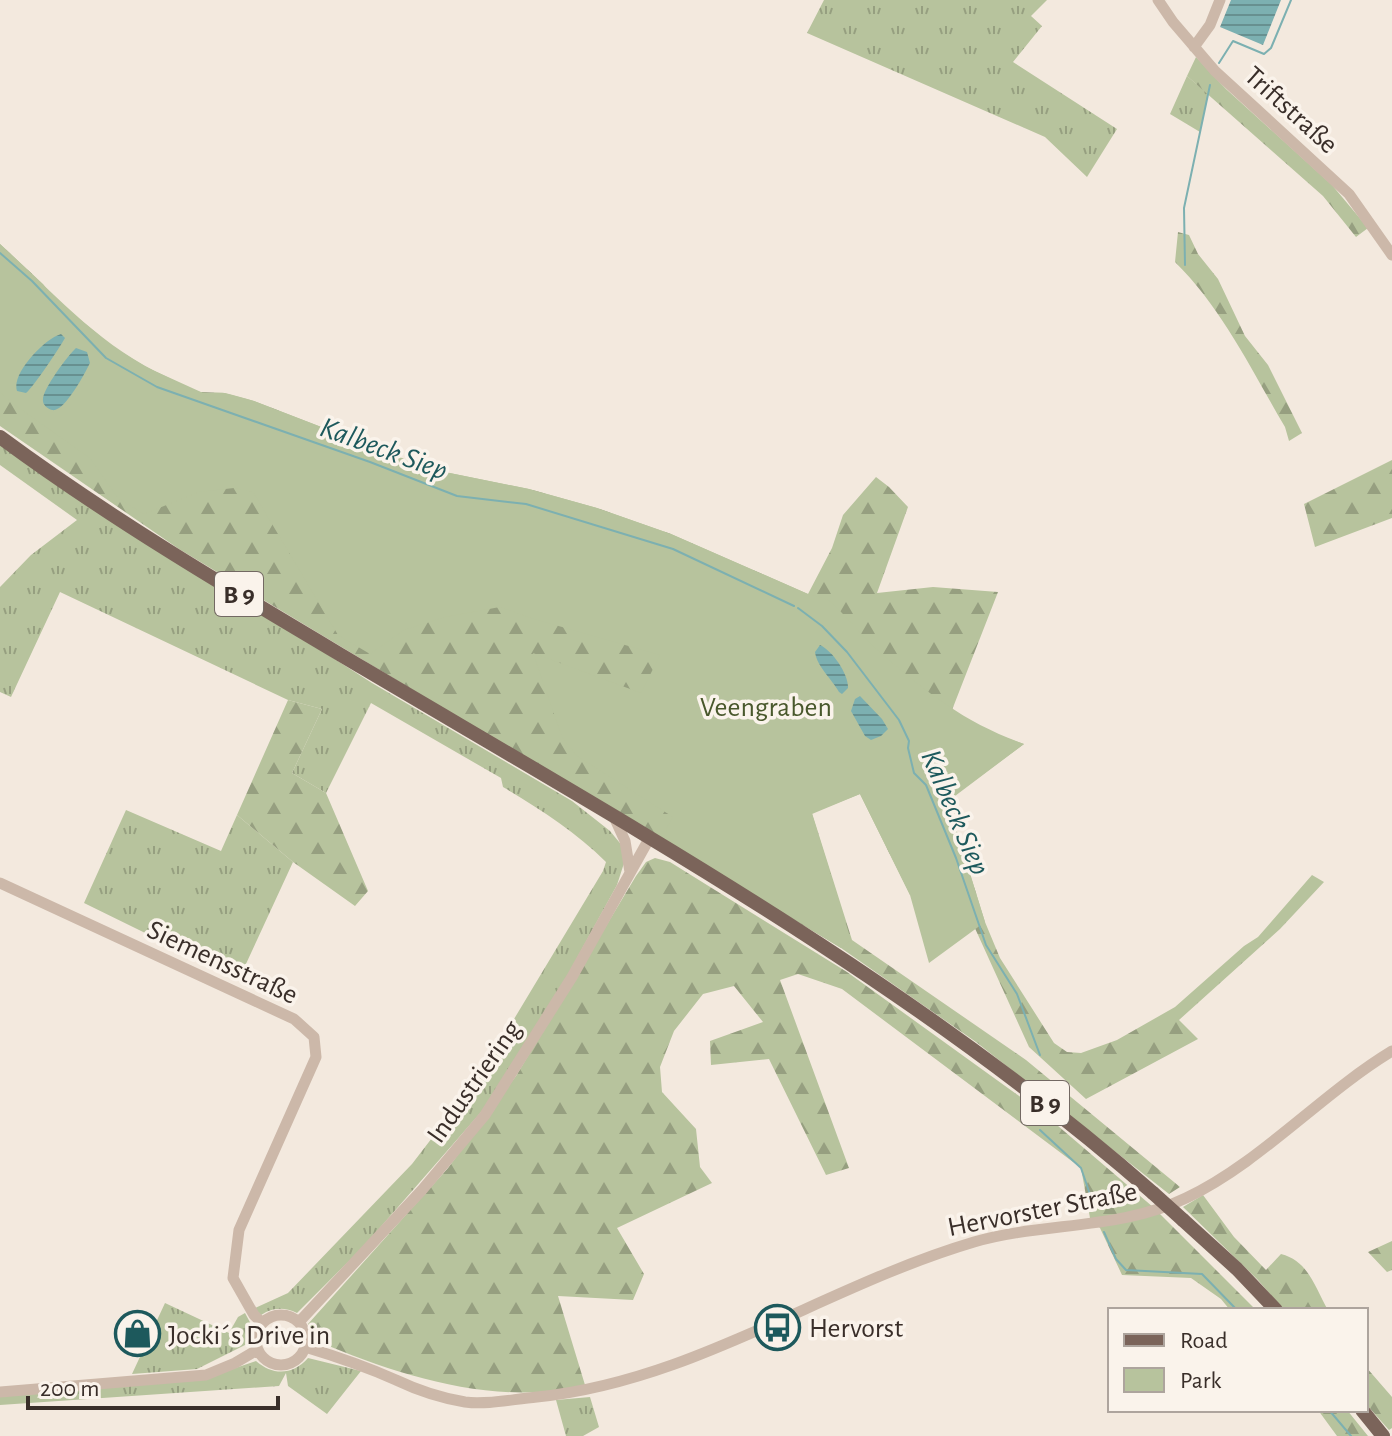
<svg xmlns="http://www.w3.org/2000/svg" width="1392" height="1436" font-family="'Alegreya Sans',sans-serif">
  <style>
    .grass { fill: url(#grass-tufts) }
    .forest { fill: url(#forest-firs) }
    .park { fill: #b7c39d }
    .water { fill: url(#water-rules) }
    .lines { fill: none; stroke-linecap: round; stroke-linejoin: round }
    .stream { stroke: #7cb0b1; stroke-width: 2 }
    .minor { stroke: #ccb8a9; stroke-width: 11 }
    .major { stroke: #7b645a; stroke-width: 14 }
    .major-bridge { stroke: #7b645a; stroke-width: 14 }
    .labels { text-anchor: middle; stroke-width: 7; stroke-linejoin: round; paint-order: stroke }
    .shield { fill: #faf3eb; stroke: #736963; stroke-width: 2 }
    .shield-label { font-size: 26px; font-weight: bold; fill: #392e29 }
    .street-label { font-size: 28px; fill: #392e29; stroke: #faf3eb }
    .park-label { font-size: 28px; fill: #49582c; stroke: #faf3eb }
    .poi-label { font-size: 28px; fill: #392e29; stroke: #faf3eb; text-anchor: start }
    .water-label { font-size: 30px; font-style: italic; fill: #1d595c; stroke: #faf3eb }
  </style>
  <defs>
    <pattern id="grass-tufts" width="24" height="20" patternUnits="userSpaceOnUse" patternTransform="scale(2)"><rect width="24" height="20" fill="#b7c39d"/><path d="M3 7l-1-3M5 7V3M7 7l1-3M15 17l-1-3M17 17v-4M19 17l1-3" fill="none" stroke="#969f80"/></pattern>
    <pattern id="forest-firs" width="22" height="20" patternUnits="userSpaceOnUse" patternTransform="scale(2)"><rect width="22" height="20" fill="#b7c39d"/><path d="M5 1l3.5 6h-7zM16 11l3.5 6h-7z" fill="#969f80"/></pattern>
    <pattern id="water-rules" width="6" height="5" patternUnits="userSpaceOnUse" patternTransform="scale(2)"><rect width="6" height="5" fill="#7cb0b1"/><path d="M0 2.5h6" fill="none" stroke="#679090"/></pattern>
  </defs>
  <rect width="100%" height="100%" fill="#f3e9de"/>
  <path class="grass" d="M 824,0 L 1047,0 L 1031,16 L 1042,26 L 1013,62 L 1117,129 L 1087,177 L 1045,137 L 807,33 Z
    M 1187,76 L 1208,94 L 1200,132 L 1170,114 Z
    M 0,444 L 372,683 L 572,801 L 610,831 L 624,848 L 625,860 L 617,885 L 594,927 L 559,991 L 482,1111 L 364,1246 L 297,1313 C 282,1306 270,1308 257,1318 L 251,1310 L 288,1293 L 412,1164 L 455,1108 L 499,1044 L 603,871 L 606,862 C 576,832 540,809 503,787 L 501,778 L 371,703 L 326,793 L 292,773 L 322,709 L 288,700 L 60,592 L 11,697 L 0,692 L 0,587 L 31,555 L 77,520 L 0,465 Z
    M 126,810 L 221,851 L 237,815 L 293,862 L 239,979 L 84,903 Z
    M 165,1303 L 229,1333 L 238,1317 L 245,1313 L 252,1326 L 249,1343 L 197,1369 L 132,1374 Z
    M 308,1358 L 361,1371 L 327,1414 L 288,1386 L 286,1373 L 279,1386 L 0,1405 L 0,1394 L 209,1377 L 256,1361 C 273,1376 293,1375 308,1358 Z
    M 590,1397 L 599,1427 L 583,1436 L 566,1436 L 556,1400 Z"/>
  <path class="forest" d="M 1196,57 L 1226,89 L 1332,185 L 1368,228 L 1356,237 L 1323,196 L 1187,76 Z
    M 1178,232 L 1189,235 L 1198,254 L 1218,279 L 1245,336 L 1268,365 L 1302,433 L 1289,441 L 1285,427 C 1252,371 1222,308 1175,262 Z
    M 0,244 L 43,284 L 53,297 L 113,347 L 146,367 L 201,392 L 224,393 L 254,401 L 430,469 L 529,489 L 597,508 L 671,534 L 808,594 L 832,548 L 843,515 L 876,477 L 889,487 L 908,507 L 877,593 L 933,587 L 998,592 L 952,710 L 987,731 L 1024,744 L 955,795 L 954,822 L 985,922 L 1000,958 L 1054,1043 L 1067,1052 L 1081,1053 L 1117,1040 L 1175,1007 L 1244,946 L 1258,937 L 1312,875 L 1324,882 L 1280,929 L 1179,1020 L 1198,1039 L 1086,1099 L 1029,1047 L 948,869 L 910,895 L 860,794 L 812,813 L 852,940 L 1026,1060 L 1180,1187 L 1169,1194 L 976,1042 L 841,948 L 179,549 L 0,426 Z
    M 1392,460 L 1392,518 L 1315,547 L 1304,504 Z
    M 288,700 L 322,709 L 292,773 L 326,793 L 368,891 L 355,906 L 293,862 L 237,815 Z
    M 655,858 L 670,862 L 847,972 L 1044,1114 L 1153,1207 L 1256,1310 L 1230,1310 L 1221,1299 L 1191,1278 L 1122,1275 L 1100,1228 L 1090,1218 L 1081,1168 L 842,989 L 798,974 L 780,980 L 849,1168 L 826,1175 L 769,1059 L 711,1065 L 710,1041 L 763,1022 L 734,986 L 703,994 L 674,1031 L 660,1067 L 662,1092 L 696,1129 L 700,1167 L 712,1183 L 617,1228 L 644,1274 L 633,1300 L 558,1296 L 585,1385 C 497,1407 400,1376 319,1342 L 313,1338 L 308,1324 L 448,1168 L 516,1076 L 636,876 L 646,862 Z
    M 1203,1195 L 1234,1237 L 1266,1270 L 1281,1254 C 1309,1261 1315,1288 1328,1310 L 1284,1310 L 1257,1279 L 1183,1207 Z
    M 1392,1241 L 1392,1270 L 1387,1272 L 1368,1252 Z
    M 1366,1367 L 1392,1397 L 1392,1428 L 1389,1430 L 1366,1404 Z
    M 1318,1410 L 1347,1410 L 1368,1436 L 1337,1436 Z"/>
  <path class="park" d="M 0,244 C 54,293 99,346 167,377 C 177,382 189,389 200,392 C 208,394 217,392 225,393 C 234,395 244,398 254,401 L 430,469 L 529,489 L 597,508 L 671,534 L 808,594 C 815,596 826,598 831,602 C 849,619 865,639 883,655 C 930,695 966,723 1024,744 L 955,796 L 954,822 L 985,922 L 929,963 L 910,895 L 860,794 L 812,814 L 851,940 L 841,948 L 668,842 L 666,829 L 673,817 L 577,756 L 562,737 L 533,653 L 641,693 L 660,655 L 534,619 L 500,607 L 445,617 L 404,630 L 370,654 L 338,635 L 253,492 L 234,488 L 199,492 L 144,514 L 118,498 L 90,458 L 12,403 L 0,392 Z"/>
  <path class="water" d="M 1231,0 L 1281,0 L 1263,45 L 1220,27 Z
    M 61,334 L 65,338 C 60,347 33,388 26,393 L 17,391 C 11,374 44,339 61,334 Z
    M 76,348 L 87,352 L 90,363 C 85,373 64,413 52,410 C 48,409 43,405 43,401 C 41,391 69,354 76,348 Z
    M 820,645 C 833,651 849,675 848,688 L 842,694 L 839,692 C 832,679 817,667 815,652 Z
    M 860,696 L 882,719 L 888,729 L 881,736 L 871,740 L 865,736 L 851,711 L 855,699 Z"/>
  <g class="lines">
    <path class="stream" d="M 1219,63 L 1233,41 L 1264,54 L 1271,48 L 1291,0
      M 0,253 L 32,281 L 106,358 L 157,387 L 370,462 L 457,496 L 526,504 L 673,549 L 794,606
      M 1185,265 L 1184,208 L 1210,85
      M 798,608 L 822,626 L 847,652 L 899,720 L 909,741 L 908,748 L 914,773 L 926,785 L 956,858 L 986,945 L 1017,994 L 1040,1055
      M 1040,1130 L 1081,1168 L 1095,1209
      M 1104,1232 L 1116,1259 L 1126,1270 L 1202,1274 L 1237,1310
      M 1329,1410 L 1351,1436"/>
    <path class="minor" d="M 1158,0 L 1173,22 L 1215,71 L 1349,194 L 1392,255
      M 1194,47 L 1210,25 L 1220,0
      M 615,819 L 625,841 L 630,872
      M 0,883 L 294,1019 L 314,1037 L 316,1057 L 239,1230 L 233,1278 L 254,1315 L 262,1323
      M256 1340a25 25 0 1 1 50 0a25 25 0 1 1-50 0Z
      M 299,1322 L 422,1190 L 485,1115 L 572,977 L 649,839
      M 305,1347 C 335,1356 367,1367 396,1380 C 417,1390 441,1398 465,1402 C 488,1405 513,1399 537,1397 C 694,1381 825,1286 974,1242 C 1043,1222 1120,1230 1186,1198 C 1260,1163 1321,1094 1392,1051
      M 0,1392 L 206,1375 L 235,1363 L 257,1350"/>
    <path class="major" d="M 0,437 C 115,522 240,595 363,668 C 635,829 915,984 1153,1193
      M 1183,1220 L 1237,1269 L 1276,1310
      M 1362,1410 L 1383,1436"/>
    <path class="major-bridge" d="M 1153,1193 L 1183,1220"/>
  </g>
  <defs>
    <symbol id="bus-ring" viewBox="-11 -11 22 22"><circle r="9.5" fill="#faf3eb" stroke="#1d595c" stroke-width="1.5"/><path d="M-5-6H5V4H4V6H2V4H-2V6H-4V4H-5ZM-3.5-4V0h7V-4ZM-3.5 1.2v1.5H-2V1.2ZM2 1.2v1.5H3.5V1.2Z" fill="#1d595c"/></symbol>
    <symbol id="shop-ring" viewBox="-11 -11 22 22"><circle r="9.5" fill="#faf3eb" stroke="#1d595c" stroke-width="1.5"/><path d="M-5-2.5h2.3a2.7 3.5 0 0 1 5.4 0H5L5.5 6h-11ZM-1.5-2.5h3a1.5 2.3 0 0 0-3 0Z" fill="#1d595c"/></symbol>
  </defs>
  <g fill-rule="evenodd">
    <use href="#bus-ring" x="752" y="1302" width="51" height="51"/>
    <use href="#shop-ring" x="112" y="1308" width="51" height="51"/>
  </g>
  <g class="labels">
    <g class="shield">
      <rect x="215" y="572" width="48" height="44" rx="6"/>
      <rect x="1021" y="1081" width="48" height="44" rx="6"/>
    </g>
    <g class="shield-label">
      <text x="239" y="603">B 9</text>
      <text x="1045" y="1112">B 9</text>
    </g>
    <g class="street-label">
      <text transform="translate(1292 109) rotate(42)" y="10">Triftstraße</text>
      <text transform="translate(223 961) rotate(25)" y="10">Siemensstraße</text>
      <text transform="translate(473 1081) rotate(-55)" y="10">Industriering</text>
      <text transform="translate(1042 1208) rotate(-11)" y="10">Hervorster Straße</text>
    </g>
    <g class="park-label">
      <text x="766" y="716">Veengraben</text>
    </g>
    <g class="poi-label">
      <text x="809" y="1337">Hervorst</text>
      <text x="168" y="1344">Jocki´s Drive in</text>
    </g>
    <g class="water-label">
      <text transform="translate(384 448) rotate(20)" y="10">Kalbeck Siep</text>
      <text transform="translate(956 812) rotate(67)" y="10">Kalbeck Siep</text>
    </g>
  </g>
  <rect x="1108" y="1308" width="260" height="104" fill="#faf3eb" stroke="#ada49d" stroke-width="2"/>
  <rect x="1124" y="1334" width="40" height="12" fill="#7b645a" stroke="#ada49d" stroke-width="2"/>
  <text x="1180" y="1348" font-size="24" fill="#392e29">Road</text>
  <rect x="1124" y="1368" width="40" height="24" fill="#b7c39d" stroke="#ada49d" stroke-width="2"/>
  <text x="1180" y="1388" font-size="24" fill="#392e29">Park</text>
  <path d="M28 1396v12h250v-12" fill="none" stroke="#392e29" stroke-width="4"/>
  <text x="40" y="1396" font-size="24" fill="#392e29" stroke="#faf3eb" stroke-width="6" paint-order="stroke">200 m</text>
</svg>
